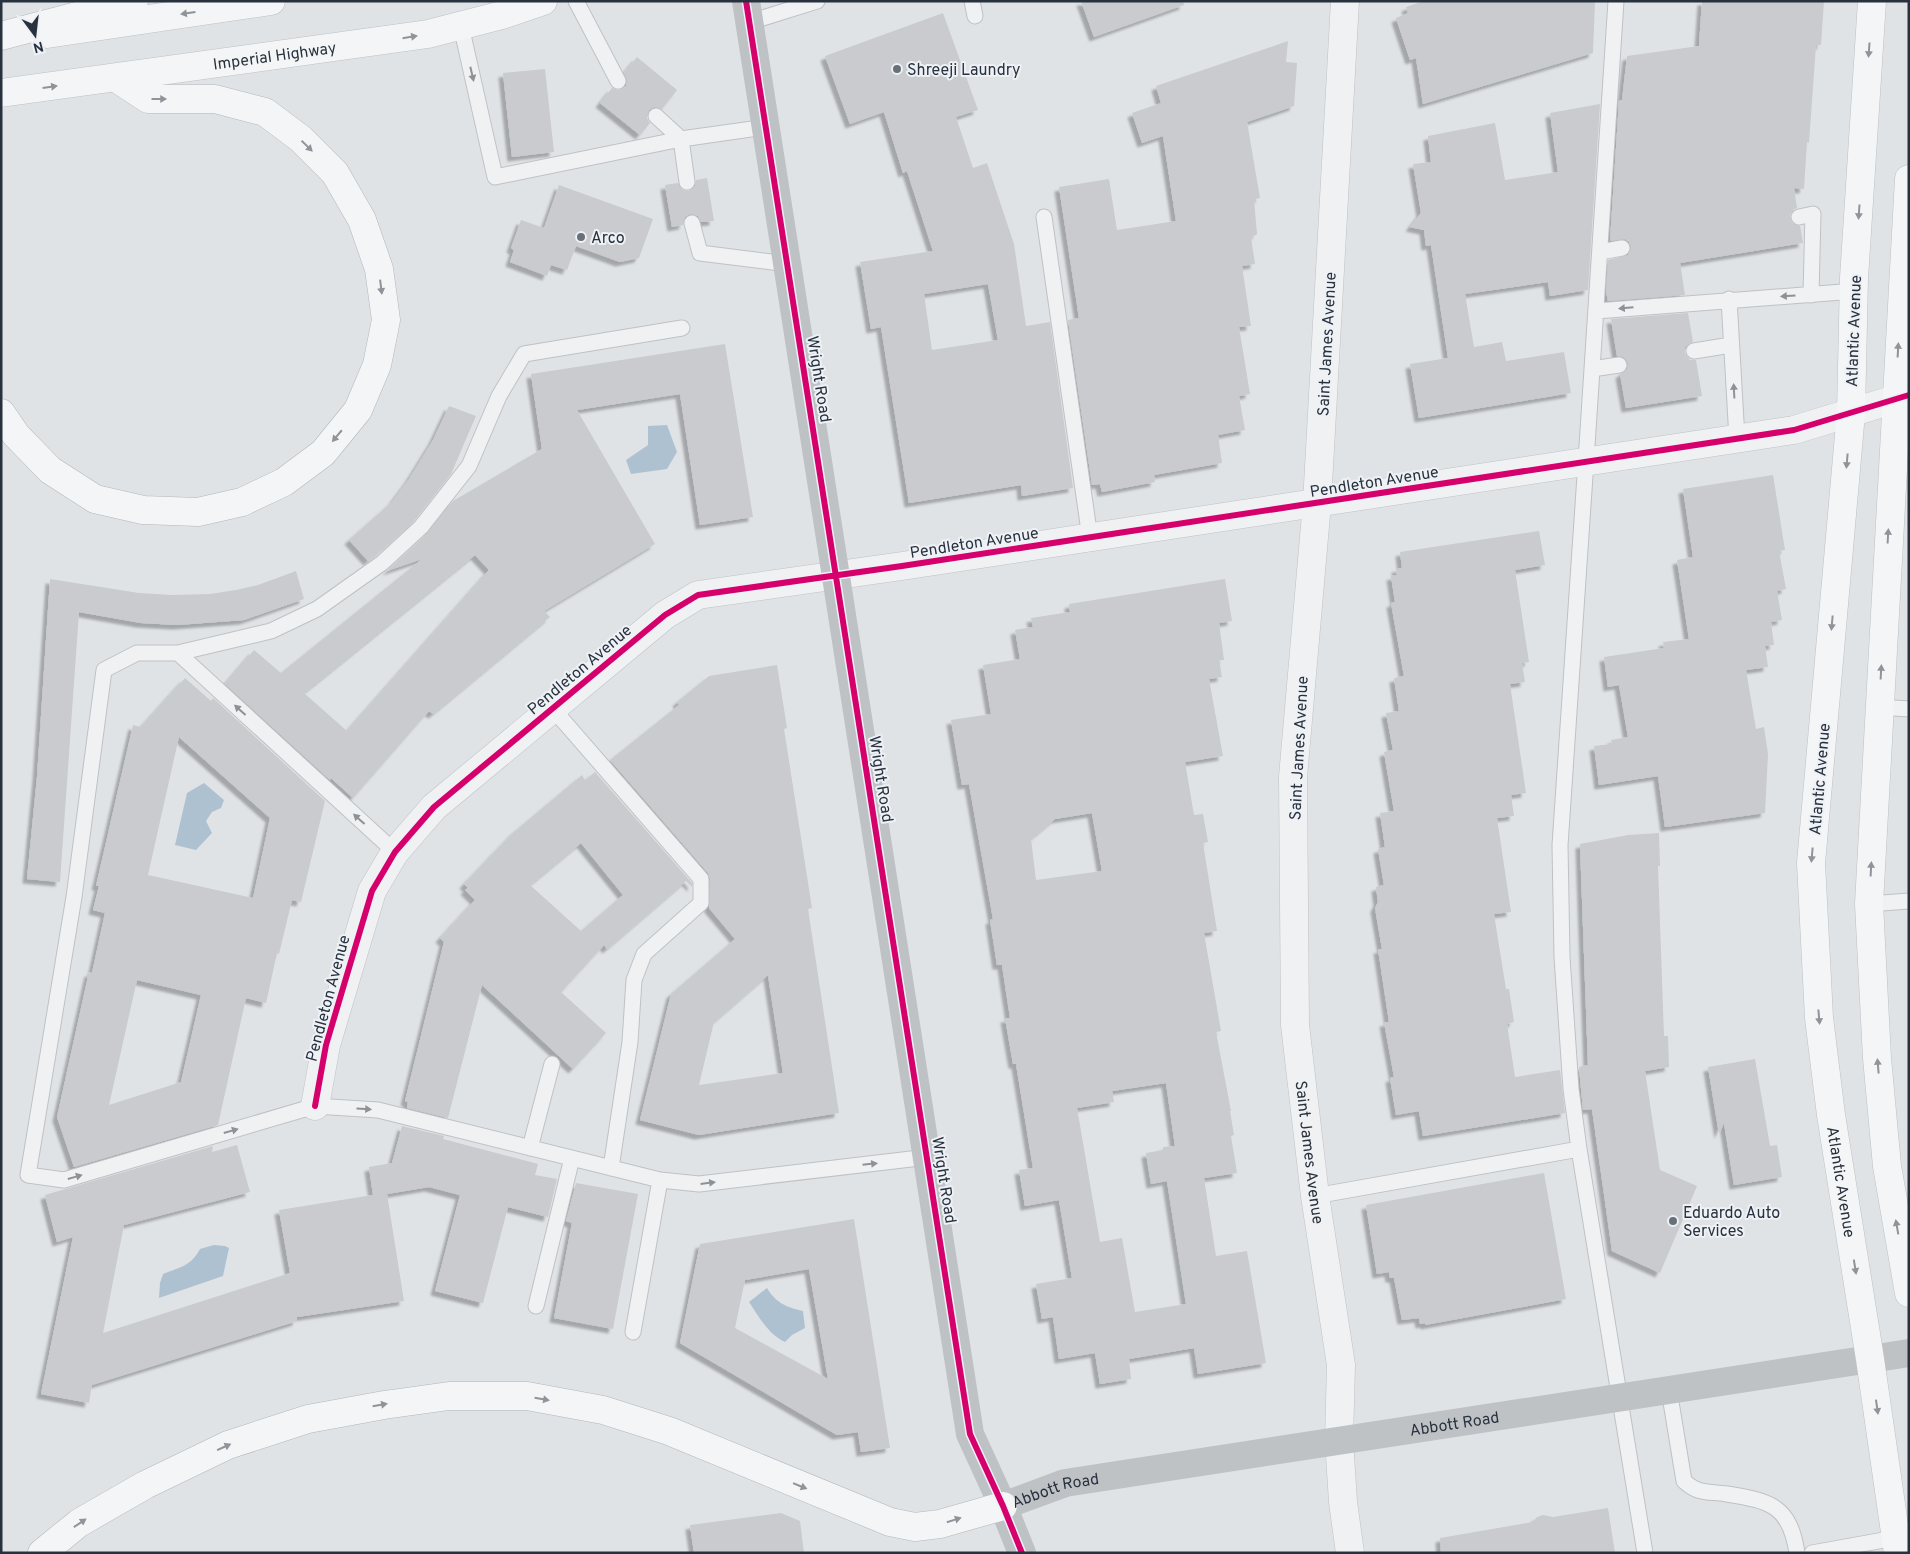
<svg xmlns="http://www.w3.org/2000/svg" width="1910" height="1554" font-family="Overpass,sans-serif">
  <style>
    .water { fill: #aec1d0 }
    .building { fill: #c9cbce; fill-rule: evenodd; filter: url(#shadow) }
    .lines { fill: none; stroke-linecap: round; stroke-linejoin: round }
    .lane-casing { stroke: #bfc1c4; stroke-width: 17 }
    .street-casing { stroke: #bfc1c4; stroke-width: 29 }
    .primary-casing { stroke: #bdc0c3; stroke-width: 29 }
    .highway-casing { stroke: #b3b6ba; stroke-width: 29 }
    .lane { stroke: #f0f1f2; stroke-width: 15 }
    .street { stroke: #f0f1f2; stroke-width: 28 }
    .secondary { stroke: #bec2c5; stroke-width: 28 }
    .primary { stroke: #f4f5f6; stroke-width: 28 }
    .highway { stroke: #f4f5f6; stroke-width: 28 }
    .cycleway-casing { stroke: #eef1f5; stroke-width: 9 }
    .cycleway { stroke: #d6006c; stroke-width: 6 }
    .oneway { fill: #8e949a }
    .oneway2 { fill: #8c9298 }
    .poi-dot { fill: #687079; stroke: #eef1f5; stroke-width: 2 }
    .labels { text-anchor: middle; stroke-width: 4; stroke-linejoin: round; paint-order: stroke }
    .street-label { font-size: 16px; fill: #28323e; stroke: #eef1f5 }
    .poi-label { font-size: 16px; fill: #28323e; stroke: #eef1f5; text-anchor: start }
  </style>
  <defs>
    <filter id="shadow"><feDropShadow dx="-4.5" dy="4.5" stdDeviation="1" flood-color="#0004"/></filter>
  </defs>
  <rect width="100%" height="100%" fill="#e0e3e6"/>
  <path class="water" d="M 667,425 L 677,452 L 667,469 L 631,474 L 626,460 L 648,445 L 648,426 Z
    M 204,783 L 224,800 L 221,808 L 212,812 L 206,821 L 212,833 L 196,850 L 175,845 L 187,793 Z
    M 214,1245 L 225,1246 L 229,1248 L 223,1276 L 159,1298 L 160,1283 L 163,1274 C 180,1267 190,1267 200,1249 Z
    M 767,1288 C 776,1303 786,1307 803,1311 L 805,1328 L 792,1335 L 785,1342 C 768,1334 759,1317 749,1302 Z"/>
  <path class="building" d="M 1081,1 L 1183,1 L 1184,5 L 1094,37 Z
    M 1424,1 L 1595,1 L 1593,53 L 1423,104 L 1416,58 L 1410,60 L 1396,18 L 1408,13 L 1406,7 Z
    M 1702,1 L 1824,1 L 1821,45 L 1816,45 L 1809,143 L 1807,142 L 1804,189 L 1794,188 L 1797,208 L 1792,210 L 1790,215 L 1792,223 L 1800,226 L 1803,243 L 1680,263 L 1685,295 L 1608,301 L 1606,291 L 1608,260 L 1628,255 L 1631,247 L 1629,242 L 1625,239 L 1610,241 L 1619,101 L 1622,100 L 1627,56 L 1699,46 Z
    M 943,13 L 978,110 L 956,117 L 973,168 L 987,163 L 1014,244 L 1026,326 L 1050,322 L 1073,488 L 1022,496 L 1021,485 L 909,503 L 881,327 L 871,329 L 860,262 L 933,251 L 907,171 L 903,173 L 884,112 L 850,124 L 825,56 ZM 988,284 L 998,340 L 932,350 L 924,294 Z
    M 1288,41 L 1286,62 L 1297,63 L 1294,106 L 1247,122 L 1260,198 L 1254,199 L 1257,234 L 1251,238 L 1255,264 L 1242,266 L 1251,326 L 1239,327 L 1250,394 L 1239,396 L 1245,430 L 1218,435 L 1222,463 L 1154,475 L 1155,482 L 1102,492 L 1100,484 L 1092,485 L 1068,320 L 1079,318 L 1059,187 L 1109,179 L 1117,230 L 1176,221 L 1163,136 L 1142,143 L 1132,113 L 1161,103 L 1156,86 Z
    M 637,57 L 677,90 L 662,109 L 654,107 L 649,110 L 647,118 L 650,123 L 640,135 L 600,103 L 612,88 L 618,90 L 626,86 L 627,81 L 624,73 Z
    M 545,69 L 554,152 L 512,157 L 503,73 Z
    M 1600,104 L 1588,290 L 1550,296 L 1548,282 L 1465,294 L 1474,347 L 1502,342 L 1506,361 L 1564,352 L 1571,393 L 1419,418 L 1410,364 L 1448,358 L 1431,245 L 1426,246 L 1424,230 L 1410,227 L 1421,213 L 1413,164 L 1431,162 L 1428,136 L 1495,123 L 1505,180 L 1558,172 L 1550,113 Z
    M 707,178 L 714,221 L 701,222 L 698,216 L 690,214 L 685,217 L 683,225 L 672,227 L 665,185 L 678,183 L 683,190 L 689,191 L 695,186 L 696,180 Z
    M 559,185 L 653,219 L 639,258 L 620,262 L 576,246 L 567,270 L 551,265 L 547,276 L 510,262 L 514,250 L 511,248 L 521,220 L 544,228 Z
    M 1688,313 L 1693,342 L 1685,347 L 1685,353 L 1690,360 L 1696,360 L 1702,396 L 1626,408 L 1620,374 L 1627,369 L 1628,363 L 1623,357 L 1617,356 L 1611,319 Z
    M 725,344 L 753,517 L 700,525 L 680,394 L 577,410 L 655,544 L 544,611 L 550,617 L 433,714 L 429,711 L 353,798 L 331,778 L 330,780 L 225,684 L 254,650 L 281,673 L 422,559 L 387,571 L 427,534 L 453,501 L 542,449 L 531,374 ZM 475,555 L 489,570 L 347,731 L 304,693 Z
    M 449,406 L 476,416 L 451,474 L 414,521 L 368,561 L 349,540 L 392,502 L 409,479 L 433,440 Z
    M 1773,475 L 1785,550 L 1779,551 L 1786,589 L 1777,591 L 1782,620 L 1771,622 L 1774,645 L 1765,646 L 1768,667 L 1746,670 L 1756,729 L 1764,727 L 1768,754 L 1765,813 L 1665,827 L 1658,776 L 1599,785 L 1594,746 L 1612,744 L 1611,740 L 1628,737 L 1619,685 L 1608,687 L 1604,657 L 1664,648 L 1663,642 L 1689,639 L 1677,560 L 1693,557 L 1683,489 Z
    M 1539,531 L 1545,565 L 1515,570 L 1529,662 L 1522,663 L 1525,682 L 1510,684 L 1526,793 L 1511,795 L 1514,816 L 1497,818 L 1511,912 L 1494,914 L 1506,989 L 1509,989 L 1514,1022 L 1507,1024 L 1515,1077 L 1560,1070 L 1565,1113 L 1423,1136 L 1419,1111 L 1396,1115 L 1390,1078 L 1394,1077 L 1384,1022 L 1389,1022 L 1378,949 L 1382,949 L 1375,908 L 1378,902 L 1376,887 L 1384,885 L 1378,849 L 1385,847 L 1380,813 L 1394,811 L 1384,752 L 1393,750 L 1386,713 L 1399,711 L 1394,678 L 1404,676 L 1391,603 L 1395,602 L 1391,576 L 1397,575 L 1396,568 L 1402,568 L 1400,552 Z
    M 296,571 L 304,599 L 244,620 L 177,625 L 141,623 L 79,612 L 60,882 L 27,879 L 37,777 L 50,579 L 139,593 L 173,595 L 210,594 L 236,590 L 258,585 Z
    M 1225,579 L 1232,621 L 1219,623 L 1224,660 L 1219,660 L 1222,677 L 1209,679 L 1223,756 L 1185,762 L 1194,815 L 1203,814 L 1208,842 L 1203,843 L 1217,931 L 1204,933 L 1221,1031 L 1216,1032 L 1231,1111 L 1230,1111 L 1234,1135 L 1231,1136 L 1237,1173 L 1204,1178 L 1216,1256 L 1247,1251 L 1266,1363 L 1198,1374 L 1194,1348 L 1129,1359 L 1131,1379 L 1100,1384 L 1095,1353 L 1059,1359 L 1053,1317 L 1042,1319 L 1036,1284 L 1072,1278 L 1059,1200 L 1025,1206 L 1019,1170 L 1033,1168 L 1016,1064 L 1013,1064 L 1005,1018 L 1010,1018 L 1002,965 L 997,965 L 990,920 L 993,919 L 969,784 L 962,785 L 951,720 L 991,714 L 983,665 L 1020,659 L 1015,630 L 1033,627 L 1031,618 L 1070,612 L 1069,604 ZM 1092,813 L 1102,871 L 1036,880 L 1031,839 L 1055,819 ZM 1166,1083 L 1175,1146 L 1163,1147 L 1163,1150 L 1146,1153 L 1151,1184 L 1167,1181 L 1186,1304 L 1135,1312 L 1122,1238 L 1100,1242 L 1077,1108 L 1114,1102 L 1112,1091 Z
    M 777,665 L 787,728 L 784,729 L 812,908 L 808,909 L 839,1113 L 699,1135 L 640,1120 L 671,994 L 735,939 L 709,908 L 710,879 L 708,873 L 610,760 L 679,705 L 677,702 L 709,676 ZM 768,975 L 783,1073 L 699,1085 L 714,1022 Z
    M 185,678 L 211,701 L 213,698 L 325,801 L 301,902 L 292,900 L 279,954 L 277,953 L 266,1003 L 246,998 L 218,1125 L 74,1167 L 57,1117 L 89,972 L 92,973 L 105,913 L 93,910 L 99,886 L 96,886 L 133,725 L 141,727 ZM 179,737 L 270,818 L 253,898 L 148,875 ZM 137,980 L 201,995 L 181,1082 L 109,1105 Z
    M 595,772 L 692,883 L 692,887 L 686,881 L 607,949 L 604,945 L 561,992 L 606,1033 L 573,1069 L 482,985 L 448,1118 L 407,1108 L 408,1102 L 405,1101 L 444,942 L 440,938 L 475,900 L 465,890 L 468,888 L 464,884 L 514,832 L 582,775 L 585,780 ZM 581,843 L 623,895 L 581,931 L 530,885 Z
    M 1659,833 L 1660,866 L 1658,866 L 1664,1036 L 1668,1036 L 1669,1067 L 1645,1071 L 1660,1170 L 1697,1186 L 1660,1273 L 1612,1251 L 1592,1109 L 1583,1110 L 1579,1067 L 1588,1065 L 1580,844 L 1628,835 Z
    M 1755,1059 L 1770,1146 L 1777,1145 L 1782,1177 L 1734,1185 L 1724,1123 L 1719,1134 L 1708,1067 Z
    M 402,1126 L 444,1136 L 443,1139 L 538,1164 L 535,1175 L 557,1179 L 548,1217 L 508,1207 L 483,1303 L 435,1291 L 460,1195 L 429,1187 L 387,1194 L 404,1301 L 297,1317 L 297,1321 L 92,1385 L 89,1403 L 41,1394 L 73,1237 L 57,1242 L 45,1195 L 213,1146 L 212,1152 L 237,1145 L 250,1192 L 124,1225 L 103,1333 L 290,1273 L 279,1210 L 373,1195 L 369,1167 L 392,1163 Z
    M 1544,1173 L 1566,1299 L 1425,1325 L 1425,1323 L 1420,1324 L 1419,1318 L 1402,1320 L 1394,1278 L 1390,1278 L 1389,1272 L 1377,1274 L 1366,1205 Z
    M 576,1183 L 638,1194 L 613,1329 L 554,1318 L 572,1223 L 566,1221 Z
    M 854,1219 L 890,1448 L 861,1452 L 858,1432 L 837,1435 L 680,1343 L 700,1244 ZM 809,1269 L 828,1379 L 735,1328 L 745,1280 Z
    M 1608,1508 L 1615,1553 L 1441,1553 L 1440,1538 L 1533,1522 L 1537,1517 L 1543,1515 L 1553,1517 Z
    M 781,1513 L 800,1521 L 804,1553 L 694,1553 L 690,1525 Z"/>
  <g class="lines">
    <defs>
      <path id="lane" d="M 576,1 L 618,81
        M 972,1 L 975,16
        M 1616,1 L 1586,461 L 1560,845 L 1562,957 L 1571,1089 L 1579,1149 L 1645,1553
        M 750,22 L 817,1
        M 461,26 L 495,177 L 681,139 L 687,182
        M 656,116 L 681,139 L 766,127
        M 1044,217 L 1090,538
        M 1799,217 L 1813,214 L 1811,295
        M 692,223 L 700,253 L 788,264
        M 1600,252 L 1622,248
        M 1729,299 L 1737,439
        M 1596,311 L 1855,291
        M 682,328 L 524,354 L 499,396 L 469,466 L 421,527 L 382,563 L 317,609 L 271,631 L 178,653 L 137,653 L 104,670 L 74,897 L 28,1175 L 64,1180 L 315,1106 L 378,1110 L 660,1180 L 699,1184 L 928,1157
        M 1694,351 L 1731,345
        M 1592,369 L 1619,365
        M 178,653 L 395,852
        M 1879,707 L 1909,709
        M 553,709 L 701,879 L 701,903 L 644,954 L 634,980 L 630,1042 L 611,1168
        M 1869,904 L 1909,901
        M 530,1148 L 552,1064
        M 1315,1196 L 1579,1149
        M 536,1306 L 572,1158
        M 633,1332 L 660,1180
        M 1669,1390 L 1684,1481 C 1699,1495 1708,1491 1727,1494 C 1771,1501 1790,1506 1797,1553
        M 1812,1553 L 1895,1538"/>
      <g id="street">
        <path id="s1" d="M 1345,1 L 1317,503 L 1293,777 L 1295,1025 L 1315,1196 L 1341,1365 L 1339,1440 L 1343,1502 L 1350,1553"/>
        <path d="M 315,1106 L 326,1045 L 372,891 L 395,852 L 434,807 L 665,615 L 698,595 L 902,566 L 1794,430 L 1909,395"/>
      </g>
      <g id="primary">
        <path id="s3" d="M 1872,1 L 1854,278 L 1851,413 L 1811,863 L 1819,1018 L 1831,1115 L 1870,1359 L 1898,1553"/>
        <path d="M 47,34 L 271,1"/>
        <path id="s4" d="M 1,93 L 428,34 L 502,15 L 543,1"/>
        <path d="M 1909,179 L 1869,904 L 1877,1058 L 1887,1166 L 1909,1293"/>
      </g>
      <path id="highway" d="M 1,36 L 134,1
        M 1,413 L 16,435 L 50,470 L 95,499 L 143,510 L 198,512 L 242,502 L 284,482 L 323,453 L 358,410 L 377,365 L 386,320 L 379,269 L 362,220 L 335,173 L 301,139 L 265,112 L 215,99 L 148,99 L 116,78
        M 42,1553 L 79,1523 L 145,1485 L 228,1445 L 308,1419 L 384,1405 L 449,1396 L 527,1396 L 603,1410 L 669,1431 L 890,1522 L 915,1527 L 940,1524 L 1003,1506"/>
    </defs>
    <use href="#lane" class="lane-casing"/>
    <use href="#street" class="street-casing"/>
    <use href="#primary" class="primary-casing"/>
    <use href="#highway" class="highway-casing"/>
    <use href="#lane" class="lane"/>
    <use href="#street" class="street"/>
    <g class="secondary">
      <path d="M 746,1 L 970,1434 L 1003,1506 L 1022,1553"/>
      <path id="s2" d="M 1003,1506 L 1065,1483 L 1909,1353"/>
    </g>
    <use href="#primary" class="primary"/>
    <use href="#highway" class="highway"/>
    <defs>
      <path id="cycleway" d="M 746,1 L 970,1434 L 1003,1506 L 1022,1553
        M 315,1106 L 326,1045 L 372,891 L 395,852 L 434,807 L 665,615 L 698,595 L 902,566 L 1794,430 L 1909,395"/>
    </defs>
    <use href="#cycleway" class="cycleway-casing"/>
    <use href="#cycleway" class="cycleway"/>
  </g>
  <defs><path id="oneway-solid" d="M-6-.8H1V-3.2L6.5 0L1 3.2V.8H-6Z" transform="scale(1.25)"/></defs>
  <g class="oneway">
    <use href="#oneway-solid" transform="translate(188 13) rotate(172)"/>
    <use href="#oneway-solid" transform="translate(410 37) rotate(-9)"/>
    <use href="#oneway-solid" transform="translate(1869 50) rotate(94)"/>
    <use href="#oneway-solid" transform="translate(50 87) rotate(-8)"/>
    <use href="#oneway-solid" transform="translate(159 99)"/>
    <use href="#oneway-solid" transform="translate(307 146) rotate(44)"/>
    <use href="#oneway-solid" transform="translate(1859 212) rotate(94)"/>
    <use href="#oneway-solid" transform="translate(381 287) rotate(83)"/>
    <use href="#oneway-solid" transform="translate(1898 350) rotate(-87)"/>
    <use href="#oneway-solid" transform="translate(337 436) rotate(130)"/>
    <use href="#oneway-solid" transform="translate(1847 461) rotate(95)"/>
    <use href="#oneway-solid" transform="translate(1888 536) rotate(-87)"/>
    <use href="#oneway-solid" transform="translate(1832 623) rotate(95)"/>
    <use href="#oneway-solid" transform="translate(1881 672) rotate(-87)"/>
    <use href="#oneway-solid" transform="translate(1812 855) rotate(95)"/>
    <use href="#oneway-solid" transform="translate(1871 869) rotate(-87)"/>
    <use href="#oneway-solid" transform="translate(1819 1017) rotate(85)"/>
    <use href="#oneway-solid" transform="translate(1878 1066) rotate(-95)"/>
    <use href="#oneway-solid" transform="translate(1897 1227) rotate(-100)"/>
    <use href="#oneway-solid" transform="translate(1855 1267) rotate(81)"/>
    <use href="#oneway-solid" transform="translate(542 1399) rotate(10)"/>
    <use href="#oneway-solid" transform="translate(380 1405) rotate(-10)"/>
    <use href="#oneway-solid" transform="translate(1877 1407) rotate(82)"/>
    <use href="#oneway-solid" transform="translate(224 1447) rotate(-24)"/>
    <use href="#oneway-solid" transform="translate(800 1486) rotate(22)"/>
    <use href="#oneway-solid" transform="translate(954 1520) rotate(-17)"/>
    <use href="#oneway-solid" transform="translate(80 1523) rotate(-34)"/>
  </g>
  <g class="oneway2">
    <use href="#oneway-solid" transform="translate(472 74) rotate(77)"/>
    <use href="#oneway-solid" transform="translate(1788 296) rotate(177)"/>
    <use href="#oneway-solid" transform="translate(1626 308) rotate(175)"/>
    <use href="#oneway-solid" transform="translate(1734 391) rotate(-93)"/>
    <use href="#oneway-solid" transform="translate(240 710) rotate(-138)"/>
    <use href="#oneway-solid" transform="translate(359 819) rotate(-138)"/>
    <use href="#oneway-solid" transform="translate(364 1109) rotate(3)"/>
    <use href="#oneway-solid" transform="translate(231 1131) rotate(-16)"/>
    <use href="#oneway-solid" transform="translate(870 1164) rotate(-6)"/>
    <use href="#oneway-solid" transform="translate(75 1177) rotate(-16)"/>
    <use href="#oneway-solid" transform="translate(708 1183) rotate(-7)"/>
  </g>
  <g class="poi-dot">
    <circle cx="897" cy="69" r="5"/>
    <circle cx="581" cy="237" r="5"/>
    <circle cx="1673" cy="1221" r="5"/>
  </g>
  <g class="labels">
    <g class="street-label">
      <text dy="6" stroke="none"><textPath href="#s4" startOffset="276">Imperial Highway</textPath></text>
      <text transform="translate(1853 331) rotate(-88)" y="6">Atlantic Avenue</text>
      <text transform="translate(1326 344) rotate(-87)" y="6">Saint James Avenue</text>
      <text transform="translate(820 379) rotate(81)" y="6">Wright Road</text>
      <text transform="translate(1374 481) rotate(-9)" y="6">Pendleton Avenue</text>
      <text transform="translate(974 542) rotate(-9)" y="6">Pendleton Avenue</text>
      <text transform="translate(579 669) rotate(-40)" y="6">Pendleton Avenue</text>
      <text transform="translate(1298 748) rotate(-87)" y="6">Saint James Avenue</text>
      <text transform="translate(882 779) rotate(81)" y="6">Wright Road</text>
      <text transform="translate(1819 779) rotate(-85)" y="6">Atlantic Avenue</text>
      <text transform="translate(327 998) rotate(-75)" y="6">Pendleton Avenue</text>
      <text dy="6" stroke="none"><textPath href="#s1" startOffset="1154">Saint James Avenue</textPath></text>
      <text transform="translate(945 1180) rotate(81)" y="6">Wright Road</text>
      <text dy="6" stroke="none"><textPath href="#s3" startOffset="1185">Atlantic Avenue</textPath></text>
      <text dy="6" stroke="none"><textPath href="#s2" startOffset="460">Abbott Road</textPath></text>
      <text dy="6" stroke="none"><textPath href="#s2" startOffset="55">Abbott Road</textPath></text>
    </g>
    <g class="poi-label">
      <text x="907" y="75">Shreeji Laundry</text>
      <text x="591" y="243">Arco</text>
      <text x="1683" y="1218">Eduardo Auto<tspan x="1683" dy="18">Services</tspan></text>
    </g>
  </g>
  <rect width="1910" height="1554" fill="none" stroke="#28323e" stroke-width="5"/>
  <g transform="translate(35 35) rotate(165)" stroke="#eef1f5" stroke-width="4" paint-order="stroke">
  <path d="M0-4L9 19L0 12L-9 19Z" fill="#28323e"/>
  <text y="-8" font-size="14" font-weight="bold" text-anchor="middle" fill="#28323e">N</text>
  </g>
</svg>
